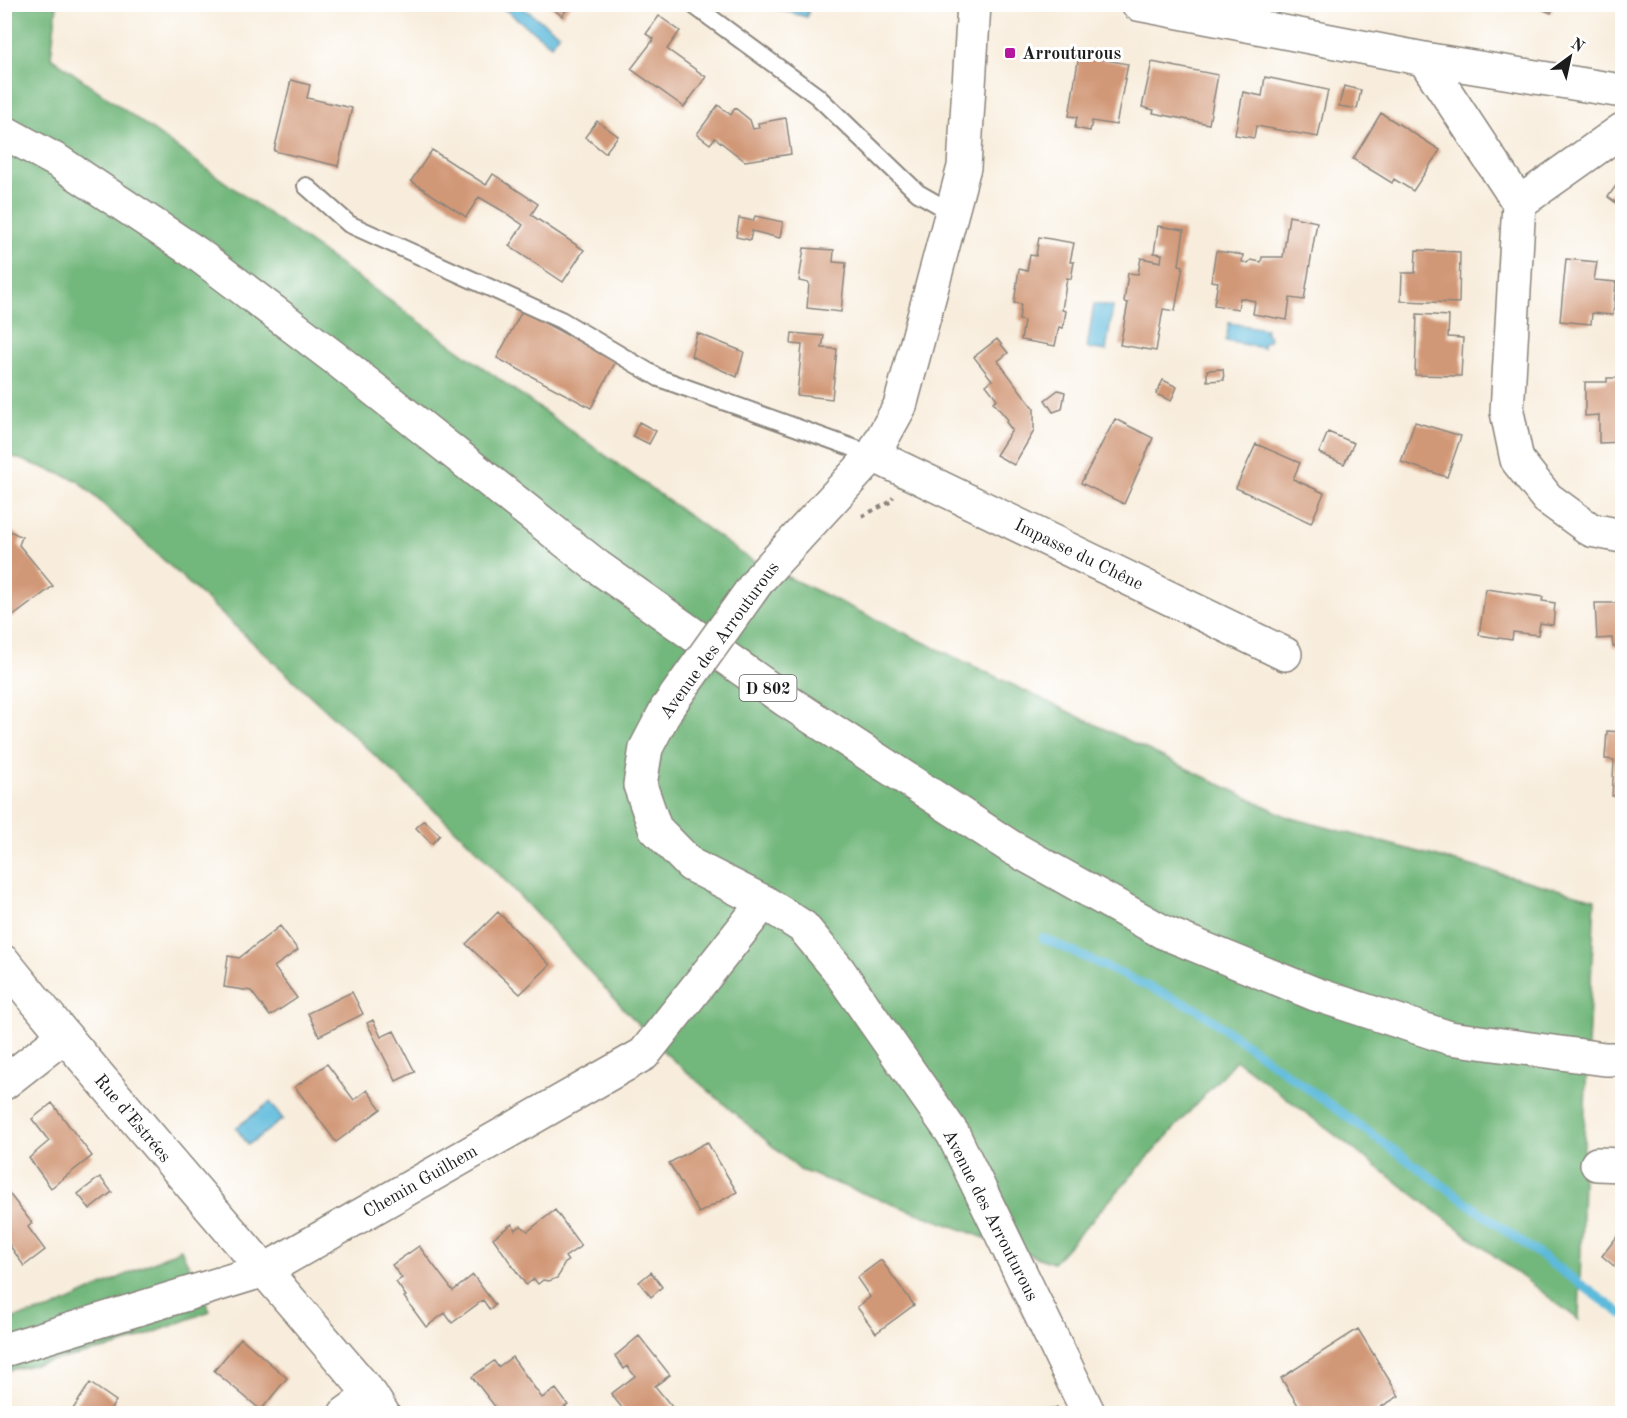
<svg xmlns="http://www.w3.org/2000/svg" width="1627" height="1418" font-family="'Old Standard TT',serif">
  <style>
    .forest { fill: #72b77b; stroke: #476a4c; stroke-width: 1.5 }
    .water { fill: #5dbadb; stroke: #3c6b7c; stroke-width: 1.5 }
    .lines { fill: none; stroke-linecap: round; stroke-linejoin: round }
    .stream { stroke: #5dbadb; stroke-width: 9 }
    .building { fill: #d19877 }
    .service-casing { stroke: #8a847c; stroke-width: 20 }
    .minor-casing { stroke: #8a847c; stroke-width: 36 }
    .tertiary-casing { stroke: #8a847c; stroke-width: 36 }
    .primary-casing { stroke: #8a847c; stroke-width: 36 }
    .path { stroke: #8a847c; stroke-width: 4; stroke-dasharray: 4.5 4.5; stroke-linecap: butt }
    .service { stroke: #fff; stroke-width: 16 }
    .minor { stroke: #fff; stroke-width: 33 }
    .tertiary { stroke: #fff; stroke-width: 33 }
    .primary { stroke: #fff; stroke-width: 33 }
    .tertiary-bridge-casing { stroke: #8a847c; stroke-width: 36; stroke-linecap: butt }
    .tertiary-bridge { stroke: #fff; stroke-width: 33 }
    .poi-dot { fill: #b5179e; stroke: #fff; stroke-width: 2 }
    .labels { text-anchor: middle; stroke-width: 6; stroke-linejoin: round; paint-order: stroke }
    .shield { fill: #fff; stroke: #606060; stroke-width: 1.5 }
    .shield-label { font-size: 16px; font-weight: bold; fill: #1c1c1c }
    .poi-label { font-size: 18px; font-weight: bold; fill: #1c1c1c; stroke: #fff; text-anchor: start }
    .street-label { font-size: 18px; fill: #1c1c1c; stroke: #fff }
  </style>
  <rect width="100%" height="100%" fill="#fff"/>
  <filter id="ink" filterUnits="userSpaceOnUse"><feTurbulence type="fractalNoise" baseFrequency=".0167" numOctaves="2"/><feDisplacementMap in="SourceGraphic" scale="12" xChannelSelector="R" yChannelSelector="G"/><feConvolveMatrix kernelMatrix="1 2 1 2 8 2 1 2 1" color-interpolation-filters="sRGB"/></filter>
  <filter id="wash" filterUnits="userSpaceOnUse"><feTurbulence type="fractalNoise" baseFrequency=".008" numOctaves="4" result="noise"/><feDisplacementMap in="SourceGraphic" scale="24" xChannelSelector="R" yChannelSelector="G"/><feGaussianBlur stdDeviation="1.35" result="paint"/><feColorMatrix in="noise" values="0 0 0 0 0 0 0 0 0 0 0 0 0 0 0 0 0 1.4 0 .05"/><feComposite in="paint" operator="in"/></filter>
  <g filter="url(#wash)">
    <rect width="100%" height="100%" fill="#f8eddc"/>
    <path class="forest" d="M 5,5 L 57,5 L 51,57 L 748,558 L 1288,817 L 1595,899 L 1585,1108 L 1579,1320 L 1236,1060 L 1053,1263 L 800,1170 L 664,1052 L 474,847 L 77,480 L 5,454 Z
      M 181,1249 L 210,1311 L 119,1346 L 5,1371 L 4,1320 L 52,1309 Z"/>
    <path class="water" d="M 499,5 L 519,5 L 559,34 L 551,45 Z
      M 774,5 L 774,4 L 810,5 L 807,17 L 773,8 Z
      M 1094,304 L 1113,307 L 1106,351 L 1087,348 Z
      M 1229,323 L 1266,329 L 1265,332 L 1270,337 L 1269,341 L 1263,344 L 1263,348 L 1226,341 Z
      M 270,1102 L 283,1119 L 248,1145 L 236,1128 Z"/>
    <g class="lines">
      <path class="stream" d="M 1043,938 L 1197,1009 L 1622,1314"/>
    </g>
    <g id="blocks">
      <path class="building" d="M 547,4 L 571,4 L 562,16 Z
        M 1530,4 L 1554,4 L 1551,13 Z
        M 659,16 L 680,31 L 667,49 L 706,77 L 684,107 L 631,69 L 654,39 L 646,34 Z
        M 1079,55 L 1128,64 L 1116,125 L 1092,121 L 1090,131 L 1075,128 L 1077,117 L 1069,116 Z
        M 1152,62 L 1218,75 L 1209,124 L 1153,113 L 1154,110 L 1142,107 Z
        M 1265,77 L 1328,90 L 1318,137 L 1256,126 L 1254,138 L 1235,135 L 1243,92 L 1262,96 Z
        M 291,80 L 310,85 L 307,98 L 352,108 L 338,166 L 274,151 Z
        M 1344,86 L 1361,90 L 1357,109 L 1339,106 Z
        M 718,105 L 731,115 L 735,108 L 750,120 L 753,129 L 759,128 L 758,123 L 786,118 L 791,154 L 745,161 L 715,138 L 710,144 L 697,134 Z
        M 1381,113 L 1440,150 L 1413,191 L 1394,179 L 1392,183 L 1353,159 Z
        M 597,121 L 618,136 L 605,153 L 585,137 Z
        M 432,150 L 486,185 L 493,174 L 538,204 L 531,215 L 584,250 L 563,282 L 509,246 L 523,225 L 501,210 L 479,197 L 466,217 L 411,181 Z
        M 1622,177 L 1622,207 L 1608,197 Z
        M 755,216 L 783,222 L 780,238 L 752,231 L 750,240 L 736,237 L 739,218 L 753,221 Z
        M 1289,216 L 1317,222 L 1304,300 L 1290,298 L 1287,320 L 1253,314 L 1255,301 L 1240,298 L 1238,309 L 1214,305 L 1218,282 L 1211,281 L 1216,251 L 1243,255 L 1242,262 L 1248,263 L 1251,260 L 1261,262 L 1262,257 L 1283,257 Z
        M 1158,226 L 1184,230 L 1179,265 L 1183,266 L 1175,311 L 1163,309 L 1156,351 L 1120,345 L 1128,303 L 1124,302 L 1128,273 L 1138,274 L 1141,258 L 1161,262 L 1162,254 L 1154,253 Z
        M 1039,237 L 1074,243 L 1070,262 L 1074,262 L 1071,279 L 1067,278 L 1062,310 L 1066,311 L 1063,328 L 1059,327 L 1055,346 L 1021,340 L 1024,321 L 1019,320 L 1021,304 L 1014,303 L 1019,269 L 1027,271 L 1030,255 L 1036,256 Z
        M 804,248 L 834,250 L 833,262 L 846,263 L 841,312 L 807,308 L 809,283 L 799,281 Z
        M 1416,250 L 1460,252 L 1459,303 L 1401,301 L 1402,273 L 1415,273 Z
        M 1566,259 L 1597,262 L 1594,280 L 1616,282 L 1613,315 L 1592,313 L 1591,324 L 1560,321 Z
        M 522,311 L 616,361 L 591,408 L 497,358 Z
        M 1417,314 L 1449,316 L 1448,337 L 1463,338 L 1461,376 L 1415,375 Z
        M 697,333 L 744,352 L 737,377 L 691,356 Z
        M 792,333 L 824,336 L 822,348 L 837,349 L 832,399 L 797,395 L 802,345 L 791,344 Z
        M 997,339 L 1008,353 L 998,361 L 1034,409 L 1034,431 L 1014,465 L 996,455 L 1012,430 L 1006,422 L 1008,420 L 993,402 L 997,399 L 986,385 L 992,380 L 974,357 Z
        M 1223,369 L 1224,380 L 1207,381 L 1207,370 Z
        M 1607,378 L 1622,378 L 1622,442 L 1599,443 L 1599,415 L 1585,416 L 1585,382 L 1607,382 Z
        M 1163,380 L 1177,387 L 1171,401 L 1156,394 Z
        M 1058,390 L 1065,392 L 1062,409 L 1053,412 L 1045,400 Z
        M 1115,419 L 1153,438 L 1124,504 L 1081,483 Z
        M 639,422 L 656,431 L 649,444 L 633,436 Z
        M 1415,422 L 1461,436 L 1447,477 L 1401,462 Z
        M 1328,432 L 1354,443 L 1344,464 L 1319,453 Z
        M 1256,444 L 1300,463 L 1293,479 L 1324,493 L 1311,523 L 1236,488 Z
        M 4,528 L 22,537 L 19,545 L 53,586 L 12,617 L 4,608 Z
        M 1486,589 L 1543,597 L 1542,601 L 1555,603 L 1553,625 L 1540,623 L 1538,635 L 1513,632 L 1512,640 L 1479,635 Z
        M 1595,603 L 1622,603 L 1622,647 L 1613,647 L 1612,638 L 1597,639 Z
        M 1607,731 L 1622,732 L 1622,796 L 1612,796 L 1614,760 L 1605,759 Z
        M 424,820 L 440,835 L 432,844 L 416,828 Z
        M 498,912 L 550,965 L 520,994 L 466,944 Z
        M 280,926 L 298,950 L 274,967 L 297,998 L 270,1016 L 251,991 L 224,987 L 228,956 L 239,958 Z
        M 352,992 L 363,1014 L 319,1036 L 308,1013 Z
        M 373,1020 L 381,1037 L 394,1031 L 415,1072 L 396,1081 L 367,1023 Z
        M 327,1064 L 354,1100 L 367,1090 L 381,1109 L 336,1142 L 295,1087 Z
        M 52,1103 L 92,1156 L 51,1188 L 29,1158 L 49,1141 L 32,1119 Z
        M 707,1142 L 737,1192 L 699,1213 L 669,1163 Z
        M 100,1177 L 112,1192 L 90,1209 L 78,1194 Z
        M 4,1187 L 32,1223 L 28,1227 L 45,1250 L 24,1266 L 8,1243 L 4,1245 Z
        M 555,1210 L 581,1246 L 565,1257 L 568,1261 L 563,1265 L 561,1272 L 557,1278 L 549,1281 L 543,1280 L 538,1284 L 534,1279 L 526,1285 L 493,1238 L 512,1224 L 515,1230 L 521,1226 L 528,1231 Z
        M 1622,1230 L 1622,1260 L 1620,1258 L 1614,1266 L 1602,1256 Z
        M 419,1246 L 453,1291 L 473,1275 L 495,1305 L 490,1310 L 483,1300 L 452,1323 L 445,1313 L 426,1327 L 404,1297 L 406,1296 L 396,1282 L 402,1278 L 392,1265 Z
        M 881,1260 L 914,1305 L 876,1333 L 857,1307 L 870,1297 L 857,1278 Z
        M 651,1272 L 662,1287 L 651,1297 L 639,1282 Z
        M 1358,1329 L 1399,1396 L 1371,1413 L 1303,1413 L 1281,1378 Z
        M 639,1336 L 670,1375 L 655,1386 L 677,1413 L 626,1413 L 611,1394 L 635,1376 L 627,1366 L 624,1369 L 615,1356 Z
        M 241,1338 L 287,1378 L 261,1410 L 214,1371 Z
        M 512,1357 L 542,1398 L 556,1389 L 568,1405 L 555,1413 L 500,1413 L 472,1377 L 494,1361 L 498,1367 Z
        M 90,1383 L 116,1401 L 108,1413 L 81,1413 L 73,1409 Z
        M 1057,1407 L 1060,1413 L 1042,1413 Z"/>
    </g>
  </g>
  <g filter="url(#ink)">
    <use href="#blocks" fill-opacity="0" stroke="#8a847c" stroke-width="1.5"/>
    <g class="lines">
      <defs>
        <path id="service" d="M 692,4 L 817,96 L 918,193 L 953,213
          M 306,186 L 349,224 L 561,320 L 659,378 L 873,455"/>
        <path id="minor" d="M 1138,4 L 1424,59 L 1622,91
          M 1424,59 L 1519,203 L 1507,412 L 1517,460 L 1547,498 L 1591,530 L 1622,536
          M 1519,203 L 1622,130
          M 873,455 L 1285,654
          M 4,962 C 123,1109 249,1251 371,1395 L 383,1414
          M 4,1083 L 64,1036
          M 1597,1164 L 1622,1165
          M 4,1350 L 265,1270 L 644,1054 L 764,902
          M 345,1414 L 371,1395"/>
        <path id="tertiary" d="M 760,578 L 873,455 L 900,406 L 964,167 L 974,4
          M 667,708 L 646,748 L 640,785 L 655,828 L 691,865 L 764,902 L 803,927 L 837,968 L 953,1134 L 1089,1414"/>
        <path id="primary" d="M 4,132 L 59,162 L 196,253 L 336,359 L 598,567 L 787,701 L 1011,847 L 1163,932 L 1315,994 L 1450,1038 L 1605,1059 L 1622,1059"/>
      </defs>
      <use href="#service" class="service-casing"/>
      <use href="#minor" class="minor-casing"/>
      <use href="#tertiary" class="tertiary-casing"/>
      <use href="#primary" class="primary-casing"/>
      <path class="path" d="M 862,516 L 892,501 L 893,497"/>
      <use href="#service" class="service"/>
      <use href="#minor" class="minor"/>
      <use href="#tertiary" class="tertiary"/>
      <use href="#primary" class="primary"/>
      <defs>
        <path id="tertiary-bridge" d="M 667,708 L 760,578"/>
      </defs>
      <use href="#tertiary-bridge" class="tertiary-bridge-casing"/>
      <use href="#tertiary-bridge" class="tertiary-bridge"/>
    </g>
  </g>
  <rect class="poi-dot" x="1004" y="47" width="12" height="12" rx="3"/>
  <g class="labels">
    <rect class="shield" x="739.5" y="675" width="57" height="26" rx="4.5"/>
    <g class="shield-label">
      <text x="768" y="694">D 802</text>
    </g>
    <g class="poi-label">
      <text x="1022" y="59">Arrouturous</text>
    </g>
    <g class="street-label">
      <text transform="translate(1079 554) rotate(26)" y="6">Impasse du Chêne</text>
      <text transform="translate(719 640) rotate(-54)" y="6">Avenue des Arrouturous</text>
      <text transform="translate(133 1118) rotate(50)" y="6">Rue d’Estrées</text>
      <text transform="translate(420 1181) rotate(-30)" y="6">Chemin Guilhem</text>
      <text transform="translate(991 1215) rotate(63)" y="6">Avenue des Arrouturous</text>
    </g>
  </g>
  <rect width="1627" height="1418" fill="none" stroke="#fff" stroke-width="24"/>
  <g transform="translate(1570 57) rotate(33)" stroke="#ffffff" stroke-width="4.5" paint-order="stroke">
  <path d="M0-4.5L10 22L0 15L-10 22Z" fill="#1c1c1c"/>
  <text y="-9" font-size="16" font-weight="bold" text-anchor="middle" fill="#1c1c1c">N</text>
  </g>
</svg>
